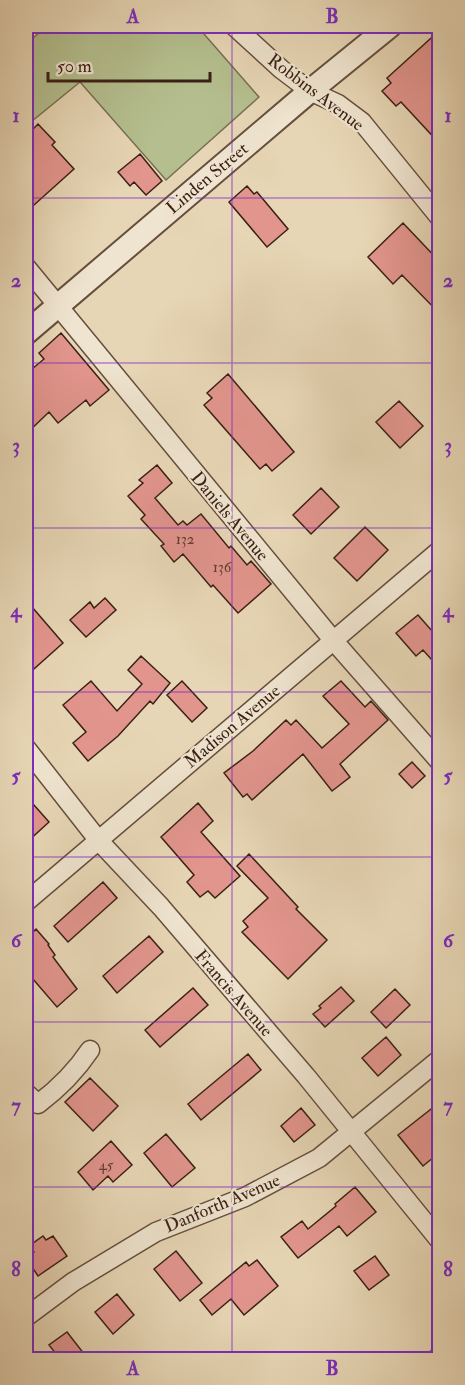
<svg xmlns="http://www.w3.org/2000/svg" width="465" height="1385" font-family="'IM FELL Double Pica',serif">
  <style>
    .green { fill: #b4be8e; stroke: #776f52; stroke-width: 1.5 }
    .building { fill: #e2958d; stroke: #3a2016; stroke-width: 1.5 }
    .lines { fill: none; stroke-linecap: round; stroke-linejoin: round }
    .minor-casing { stroke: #654e3e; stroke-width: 21 }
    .tertiary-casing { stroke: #654e3e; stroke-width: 26 }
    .minor { stroke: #efe4cf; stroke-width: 18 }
    .tertiary { stroke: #efe4cf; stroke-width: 22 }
    .grid { fill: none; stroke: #7b2cbf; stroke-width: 1.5; stroke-opacity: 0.55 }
    .labels { text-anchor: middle; stroke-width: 4.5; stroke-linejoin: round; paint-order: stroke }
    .number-label { font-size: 15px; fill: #643d34 }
    .street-label { font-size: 18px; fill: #3a2016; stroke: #efe4cf }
    .neatline { fill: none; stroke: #7b2cbf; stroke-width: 2 }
    .grid-label { font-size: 20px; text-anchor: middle; font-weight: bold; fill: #7b2cbf }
  </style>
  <rect width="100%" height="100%" fill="#e7d6b5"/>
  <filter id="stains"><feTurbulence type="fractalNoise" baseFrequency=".00333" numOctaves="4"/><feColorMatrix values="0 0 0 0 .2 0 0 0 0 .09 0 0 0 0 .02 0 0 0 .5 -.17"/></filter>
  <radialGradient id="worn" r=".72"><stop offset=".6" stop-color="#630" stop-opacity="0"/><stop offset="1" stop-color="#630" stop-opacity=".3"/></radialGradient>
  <path class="green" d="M 47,26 L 197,26 L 259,97 L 166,180 L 80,82 L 26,126 L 26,44 Z"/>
  <path class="building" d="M 440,30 L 440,144 L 401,102 L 396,106 L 382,91 L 391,83 L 387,78 Z
    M 38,124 L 55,142 L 52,145 L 74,169 L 34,205 L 26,196 L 26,136 Z
    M 140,154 L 162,181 L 146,195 L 134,182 L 130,186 L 118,172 Z
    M 247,186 L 254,194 L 257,192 L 288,229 L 267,247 L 229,202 Z
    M 403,223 L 440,262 L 440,314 L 402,275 L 393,284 L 368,257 Z
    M 61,333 L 109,390 L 90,406 L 86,400 L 58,423 L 49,412 L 26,434 L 26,374 L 44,359 L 39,353 Z
    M 228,374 L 294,452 L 272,471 L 266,464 L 260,469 L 204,405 L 212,398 L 207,393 Z
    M 399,401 L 423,426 L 400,448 L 376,422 Z
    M 157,465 L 172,483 L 155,498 L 178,525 L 183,521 L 187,525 L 201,514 L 229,548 L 231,546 L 247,565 L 251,561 L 271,584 L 238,613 L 213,585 L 211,587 L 183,554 L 174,562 L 161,546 L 164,544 L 141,519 L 145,515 L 128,496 L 143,483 L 139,480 Z
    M 321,488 L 339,507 L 311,534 L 293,515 Z
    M 365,527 L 388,550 L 357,581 L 334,558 Z
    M 105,598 L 116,610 L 86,637 L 70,620 L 90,602 L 94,608 Z
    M 26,600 L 63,643 L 26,676 Z
    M 418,615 L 440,640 L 440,669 L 423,650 L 416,656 L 396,633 Z
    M 141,656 L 170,683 L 153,704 L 150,701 L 118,736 L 88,761 L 73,743 L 86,732 L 63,705 L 91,681 L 117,711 L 142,684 L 128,670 Z
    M 182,681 L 207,708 L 192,722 L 167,695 Z
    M 341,681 L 365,707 L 371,701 L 388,720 L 340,764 L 350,777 L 332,791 L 303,754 L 252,800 L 247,794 L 243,797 L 224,773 L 253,751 L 286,720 L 291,725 L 296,720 L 322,748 L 349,724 L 323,696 Z
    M 412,762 L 425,776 L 412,788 L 399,774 Z
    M 26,796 L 49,822 L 26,843 Z
    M 198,803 L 213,821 L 201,832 L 240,876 L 215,898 L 208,891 L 200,897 L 187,882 L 194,875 L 161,837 Z
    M 249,854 L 298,907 L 296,909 L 327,940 L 288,979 L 242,932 L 248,927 L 243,921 L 268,898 L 237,866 Z
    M 103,882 L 117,898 L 68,942 L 54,926 Z
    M 36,929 L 49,944 L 48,945 L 55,955 L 53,957 L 77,989 L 57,1007 L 26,971 L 26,939 Z
    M 149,936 L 163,952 L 117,993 L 103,976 Z
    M 341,987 L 354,1001 L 325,1027 L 313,1014 L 321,1008 L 319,1006 Z
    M 193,988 L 208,1005 L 160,1047 L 145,1030 Z
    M 395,989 L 410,1005 L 386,1028 L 371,1012 Z
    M 386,1037 L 401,1055 L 378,1076 L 362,1058 Z
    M 248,1054 L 261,1070 L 201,1120 L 188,1104 Z
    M 90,1078 L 118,1106 L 93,1131 L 65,1102 Z
    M 440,1102 L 440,1152 L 423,1166 L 398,1135 Z
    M 301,1108 L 315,1125 L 294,1142 L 281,1126 Z
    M 166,1134 L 195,1168 L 172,1187 L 144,1153 Z
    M 111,1141 L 132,1165 L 113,1182 L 108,1176 L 93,1190 L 78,1172 Z
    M 355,1187 L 376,1212 L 347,1236 L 339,1226 L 298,1258 L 281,1237 L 302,1221 L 308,1229 L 336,1206 L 335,1204 Z
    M 43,1236 L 46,1240 L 53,1236 L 67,1256 L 38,1276 L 26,1258 L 34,1252 L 29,1246 Z
    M 176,1251 L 202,1283 L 180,1301 L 154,1269 Z
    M 375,1256 L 389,1275 L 369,1290 L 354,1271 Z
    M 257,1260 L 278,1286 L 244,1315 L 231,1299 L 212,1315 L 200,1300 L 246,1262 L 249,1266 Z
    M 117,1294 L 134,1315 L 113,1334 L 95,1312 Z
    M 67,1332 L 88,1359 L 60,1359 L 49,1345 Z"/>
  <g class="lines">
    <defs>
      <path id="minor" d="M 234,26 L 281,69 L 310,91 L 338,104 L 362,122 L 440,218
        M 26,267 L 333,640 L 440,762
        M 26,748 L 99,841 L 161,907 L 306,1076 L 440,1241
        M 26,902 L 440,550
        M 26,1093 L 38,1104 C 58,1089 76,1071 90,1050
        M 26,1317 L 73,1282 L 156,1232 L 245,1197 L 319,1158 L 440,1059
        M 435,1360 L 440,1356"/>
      <path id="tertiary" d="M 26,333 L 310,91 L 390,26"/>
    </defs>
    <use href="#minor" class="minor-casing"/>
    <use href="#tertiary" class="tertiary-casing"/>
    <use href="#minor" class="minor"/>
    <use href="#tertiary" class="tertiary"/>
  </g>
  <path class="grid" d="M 232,26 L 232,1360M 26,198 L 440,198M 26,363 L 440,363M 26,528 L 440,528M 26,692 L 440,692M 26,857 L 440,857M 26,1022 L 440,1022M 26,1187 L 440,1187"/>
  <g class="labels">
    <g class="number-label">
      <text x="185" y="544">132</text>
      <text x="222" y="572">136</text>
      <text x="106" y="1170">45</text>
    </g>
    <g class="street-label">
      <text transform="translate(316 92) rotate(37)" y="6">Robbins Avenue</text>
      <text transform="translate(207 178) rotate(-40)" y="6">Linden Street</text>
      <text transform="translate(230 516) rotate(50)" y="6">Daniels Avenue</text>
      <text transform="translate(232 726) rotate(-40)" y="6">Madison Avenue</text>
      <text transform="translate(234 993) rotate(49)" y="6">Francis Avenue</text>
      <text transform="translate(222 1203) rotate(-23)" y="6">Danforth Avenue</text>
    </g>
  </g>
  <rect width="465" height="1385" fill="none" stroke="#e7d6b5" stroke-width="66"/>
  <path d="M48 72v9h162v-9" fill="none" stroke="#3a2016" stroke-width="3"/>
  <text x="57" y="72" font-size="18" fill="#3a2016" stroke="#efe4cf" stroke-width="4.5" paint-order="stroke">50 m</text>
  <rect x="33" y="33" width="399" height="1319" class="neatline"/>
  <g class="grid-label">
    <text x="133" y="23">A</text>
    <text x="332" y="23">B</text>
    <text x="16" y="122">1</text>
    <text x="448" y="122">1</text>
    <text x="16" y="287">2</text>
    <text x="448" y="287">2</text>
    <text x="16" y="452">3</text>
    <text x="448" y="452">3</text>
    <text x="16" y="617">4</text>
    <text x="448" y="617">4</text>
    <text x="16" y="782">5</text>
    <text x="448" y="782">5</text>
    <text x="16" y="947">6</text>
    <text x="448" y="947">6</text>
    <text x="16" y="1112">7</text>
    <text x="448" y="1112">7</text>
    <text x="16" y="1276">8</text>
    <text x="448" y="1276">8</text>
    <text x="133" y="1375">A</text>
    <text x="332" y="1375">B</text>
  </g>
  <rect width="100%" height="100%" filter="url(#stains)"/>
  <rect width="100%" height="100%" fill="url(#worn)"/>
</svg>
